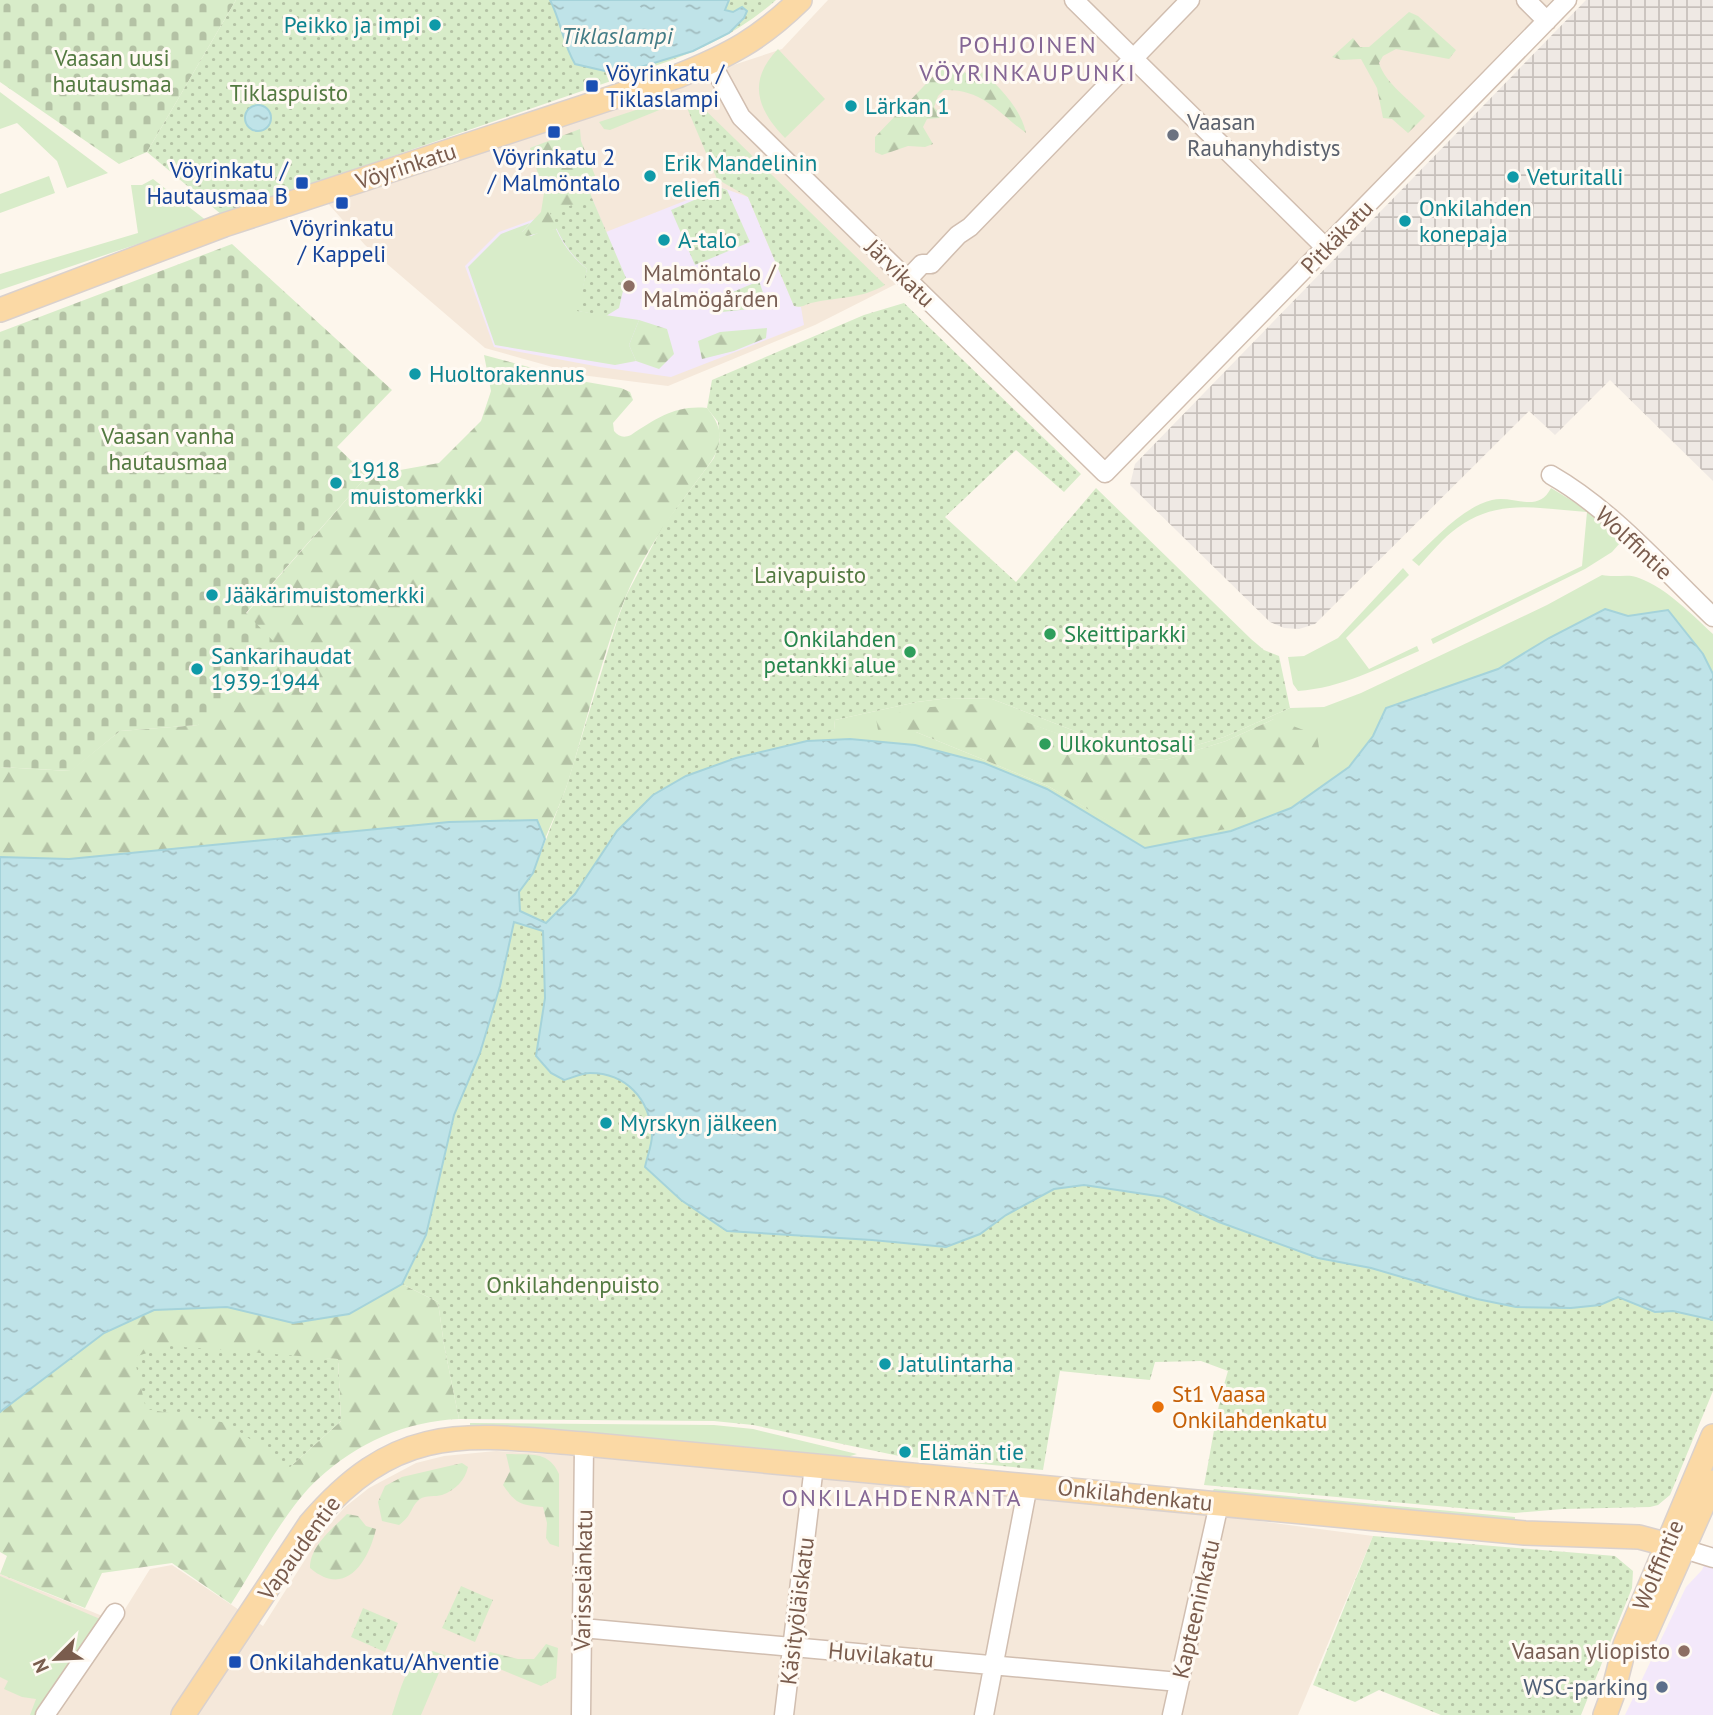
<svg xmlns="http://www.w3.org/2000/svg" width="1713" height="1715" font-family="'PT Sans',sans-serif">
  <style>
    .residential { fill: #f5e8da }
    .industrial { fill: url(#industrial-grid) }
    .education { fill: #f3e8fa }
    .grass { fill: #d8ecc9; fill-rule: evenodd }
    .forest { fill: url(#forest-firs); fill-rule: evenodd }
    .cemetery { fill: url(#cemetery-stones) }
    .park { fill: url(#park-dots) }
    .water { fill: url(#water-ripples); stroke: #a5d3da; stroke-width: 2 }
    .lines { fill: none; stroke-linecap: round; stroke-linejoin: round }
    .minor-casing { stroke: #d1beb0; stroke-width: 21 }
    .major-casing { stroke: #dad1cd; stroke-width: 26 }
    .minor { stroke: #fff; stroke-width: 18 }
    .major { stroke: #fbd9a5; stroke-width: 23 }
    .culture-dot { fill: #0f9aa8; stroke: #fffaf3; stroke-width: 2.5 }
    .transit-dot { fill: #1a4fb4; stroke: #fffaf3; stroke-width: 2.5 }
    .worship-dot { fill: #6b7280; stroke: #fffaf3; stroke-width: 2.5 }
    .education-dot { fill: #8d6e63; stroke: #fffaf3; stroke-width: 2.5 }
    .leisure-dot { fill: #2e9e5b; stroke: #fffaf3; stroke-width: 2.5 }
    .food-dot { fill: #e8710a; stroke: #fffaf3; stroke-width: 2.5 }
    .service-dot { fill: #5c6f8a; stroke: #fffaf3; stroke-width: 2.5 }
    .labels { text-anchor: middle; stroke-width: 6; stroke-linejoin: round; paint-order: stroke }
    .culture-label { font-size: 23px; fill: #0d838f; stroke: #fffaf3; text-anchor: start }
    .park-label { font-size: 23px; fill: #537a41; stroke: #fffaf3 }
    .transit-label { font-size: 23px; fill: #164399; stroke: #fffaf3; text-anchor: start }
    .worship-label { font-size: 23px; fill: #5b616d; stroke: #fffaf3; text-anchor: start }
    .street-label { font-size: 23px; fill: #7a5c4d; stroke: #fffaf3 }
    .education-label { font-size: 23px; fill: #785e54; stroke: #fffaf3; text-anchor: start }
    .leisure-label { font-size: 23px; fill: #27864d; stroke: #fffaf3; text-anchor: start }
    .food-label { font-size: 23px; fill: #c56008; stroke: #fffaf3; text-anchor: start }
    .service-label { font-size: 23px; fill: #4e5e75; stroke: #fffaf3; text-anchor: end }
    .water-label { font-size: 24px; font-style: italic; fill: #437c86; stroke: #fffaf3 }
    .neighbourhood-label { font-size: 24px; letter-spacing: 2px; fill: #846695; stroke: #fffaf3 }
  </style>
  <defs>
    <pattern id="industrial-grid" width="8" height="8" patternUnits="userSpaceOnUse" patternTransform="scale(1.75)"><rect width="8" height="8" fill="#efe9e4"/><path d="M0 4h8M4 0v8" fill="none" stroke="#c7c0bb"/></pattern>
    <pattern id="forest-firs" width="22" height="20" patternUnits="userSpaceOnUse" patternTransform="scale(1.75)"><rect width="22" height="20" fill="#d8ecc9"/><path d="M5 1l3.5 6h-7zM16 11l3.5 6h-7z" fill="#b4c2a5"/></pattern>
    <pattern id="cemetery-stones" width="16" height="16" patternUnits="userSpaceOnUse" patternTransform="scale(1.75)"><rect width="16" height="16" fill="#d8ecc9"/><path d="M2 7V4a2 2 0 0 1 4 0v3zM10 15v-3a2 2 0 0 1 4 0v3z" fill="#b4c2a5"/></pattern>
    <pattern id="park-dots" width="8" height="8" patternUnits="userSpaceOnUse" patternTransform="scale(1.75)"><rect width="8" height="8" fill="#d8ecc9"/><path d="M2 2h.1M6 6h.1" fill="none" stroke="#b4c2a5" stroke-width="1.8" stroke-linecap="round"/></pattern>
    <pattern id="water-ripples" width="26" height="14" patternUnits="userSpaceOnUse" patternTransform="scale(1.75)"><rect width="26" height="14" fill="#bfe3e8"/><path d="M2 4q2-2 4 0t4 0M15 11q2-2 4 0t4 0" fill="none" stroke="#a0bbbe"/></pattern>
  </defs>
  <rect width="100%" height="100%" fill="#fdf6ec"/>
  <path class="residential" d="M 828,0 L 1552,0 L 1098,469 L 904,280 L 815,325 L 668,386 L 581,375 L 485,348 L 365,245 L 324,199 L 782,49 Z
    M 496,1451 L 578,1456 L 1212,1515 L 1373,1536 L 1298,1715 L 0,1715 L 0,1574 L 117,1622 L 150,1569 L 172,1565 L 263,1626 L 322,1533 L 345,1507 L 369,1488 L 416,1463 L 444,1456 Z"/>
  <path class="industrial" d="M 1586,0 L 1713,0 L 1713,481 L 1610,380 L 1555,435 L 1529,411 L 1315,624 L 1299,629 L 1284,628 L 1270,622 L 1130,485 L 1135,464 Z"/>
  <path class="education" d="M 720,187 L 748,197 L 794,306 L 801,307 L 804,325 L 671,377 L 600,367 L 494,347 L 465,266 L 499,232 L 592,198 L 606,232 Z
    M 1713,1545 L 1713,1715 L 1625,1715 L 1686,1587 L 1702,1570 Z"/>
  <path class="grass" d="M 778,49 L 825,99 L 785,138 C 757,109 747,81 778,49 Z
    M 0,92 L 108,173 L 67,188 L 57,161 L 17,123 L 0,129 Z
    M 682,95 L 684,100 L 610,130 L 604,129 L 599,122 Z
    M 49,176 L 55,193 L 0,213 L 0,194 Z
    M 153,179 L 207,221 L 0,290 L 0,274 L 138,233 L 131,185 L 142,185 Z
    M 530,223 L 522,232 L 531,236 L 545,230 L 556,229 C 563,245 573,258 587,269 L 578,311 L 639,320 L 629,345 L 636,361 L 615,365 L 495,345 L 468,267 L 501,234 Z
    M 1551,488 L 1589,511 L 1620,543 L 1612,552 L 1585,569 L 1433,644 L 1431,639 L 1582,566 L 1587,512 C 1538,509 1500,497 1457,528 C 1443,538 1431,553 1419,566 L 1412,560 C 1435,539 1461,508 1492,500 C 1514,495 1538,514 1551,488 Z
    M 1403,568 L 1409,575 L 1346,638 L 1369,669 L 1417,646 L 1419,651 C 1379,668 1341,688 1298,691 L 1293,684 L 1288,657 L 1304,656 L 1338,638 Z
    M 1602,575 C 1616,578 1629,573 1639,578 C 1668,589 1691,614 1713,634 L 1713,674 L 1703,654 L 1668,610 L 1628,616 L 1549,638 L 1498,669 L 1386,708 L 1373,736 L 1349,767 L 1291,808 L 1231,831 L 1145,848 L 1047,789 L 850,739 L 807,741 L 834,730 L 835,720 L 917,702 L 949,698 L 992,699 L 1121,749 L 1167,754 L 1224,737 L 1290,708 L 1324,707 L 1361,693 L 1547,605 ZM 1274,719 L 1148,843 L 1048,786 L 916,732 L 1033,725 L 1118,755 L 1165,760 L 1226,741 Z
    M 470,1423 L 714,1425 L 753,1429 L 857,1454 L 841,1459 L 470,1427 Z
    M 1214,1489 L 1515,1517 L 1515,1523 L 1416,1514 L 1383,1507 L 1340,1503 L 1311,1504 L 1214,1495 L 1212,1492 Z
    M 0,1576 L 100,1619 L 36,1715 L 30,1715 L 36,1699 L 22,1697 L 4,1689 L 8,1681 L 0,1677 Z
    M 433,1651 L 446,1656 L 421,1715 L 392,1715 C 400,1693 406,1656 433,1651 Z"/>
  <path class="forest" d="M 1409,12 L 1418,16 L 1456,50 L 1449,59 L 1396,49 L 1383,56 L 1379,63 C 1385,83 1410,100 1425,116 L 1408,133 L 1392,119 L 1383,118 L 1377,88 L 1361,59 L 1342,60 L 1332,57 L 1353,38 L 1360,47 L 1369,47 Z
    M 946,63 L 959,71 L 978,76 L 983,72 C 1001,89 1021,109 1026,133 C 997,112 983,89 944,90 L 938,96 L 934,107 L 941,115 L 939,118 L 927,119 L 923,127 L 933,144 L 925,147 L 908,146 L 882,155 L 875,152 L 875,137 Z
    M 580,129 L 581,141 L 598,183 L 588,187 L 592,198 L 571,218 L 556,229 L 527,236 L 521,233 L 541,212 L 544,193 L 530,148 Z
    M 639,320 L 667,329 L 674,354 L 659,369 L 636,361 L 629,345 Z
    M 767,328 L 766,338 L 734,351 L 702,359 L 698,341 L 720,332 Z
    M 484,355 L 581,381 L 621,388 L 630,392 L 633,400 L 613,423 L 614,431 C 619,437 624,438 631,435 C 657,418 675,405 707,408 C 730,436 719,452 699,478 C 671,515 644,552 626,596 C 601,657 587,722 567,785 C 561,803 552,821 545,839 L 536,820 L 69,859 L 0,857 L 0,767 L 70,771 L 120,731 L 198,725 L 246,614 L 367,476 L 439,463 L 481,421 L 491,391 Z
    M 975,704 L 1118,755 L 1165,760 L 1226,741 L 1274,719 L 1317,735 L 1321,760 L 1231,828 L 1148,844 L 1048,786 L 916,732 L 878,730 L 876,719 L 917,708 Z
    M 402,1284 L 438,1302 L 444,1345 L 459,1419 C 406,1421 357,1443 318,1479 C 287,1507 255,1567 231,1604 L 172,1563 L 102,1573 L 85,1608 L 0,1574 L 7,1556 L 0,1552 L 0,1412 L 104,1333 L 154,1310 L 227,1307 L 293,1323 L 349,1314 ZM 311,1358 L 338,1359 L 341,1421 L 291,1466 L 260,1445 Z
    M 506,1454 C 529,1455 549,1450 559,1474 L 559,1547 L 550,1544 L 546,1538 L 547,1523 L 543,1507 C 521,1505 516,1504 503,1485 L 510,1471 Z
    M 462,1463 L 468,1467 C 465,1480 456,1490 442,1495 C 435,1497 426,1495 420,1499 C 410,1507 413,1515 399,1525 L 382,1521 L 378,1502 L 385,1486 L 402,1477 Z
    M 347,1514 L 358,1516 L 366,1526 L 376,1529 C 368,1563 345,1598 310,1568 C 310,1546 332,1529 347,1514 Z
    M 546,1644 L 558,1648 L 556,1678 L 541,1686 L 485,1663 L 485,1656 L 490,1652 L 518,1659 L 534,1659 Z"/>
  <path class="cemetery" d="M 0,0 L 236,0 L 147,152 L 119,164 L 0,82 Z
    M 232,244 L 392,390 L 337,447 L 367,476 L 246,613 L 276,644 L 198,725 L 120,731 L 71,771 L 0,767 L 0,332 Z"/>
  <path class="park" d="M 236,0 L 776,0 C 744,28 711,45 672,60 L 222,215 L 147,152 Z
    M 682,96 L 697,102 L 885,285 C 861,299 837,297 811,303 C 804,305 802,308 794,306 L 748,197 L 717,179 Z
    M 722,188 L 727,190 L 750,242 L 695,265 L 671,210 Z
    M 592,198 L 626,278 L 619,308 L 606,316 L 577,311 L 587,269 C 568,253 559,236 550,213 Z
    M 759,281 L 768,307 L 722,312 L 716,299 Z
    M 904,303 L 1081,474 L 1064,492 L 1016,450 L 945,517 L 1016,582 L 1096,488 L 1251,639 L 1264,650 L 1279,656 L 1290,708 L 1224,737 L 1167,754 L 1121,749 L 992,699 L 949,698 L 917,702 L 835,720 L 834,730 L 617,831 L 575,894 L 546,923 L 520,911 L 519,892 L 533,873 L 566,788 L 617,621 L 627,594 L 663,526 L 714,458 L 720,441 L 718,422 L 707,408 L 712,380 L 864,315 Z
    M 514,921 L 543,931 L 545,998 L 536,1056 L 564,1080 C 572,1078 582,1073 590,1073 C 626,1073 650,1099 652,1135 C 652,1145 648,1157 645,1167 L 727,1231 L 872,1240 L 980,1234 L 1006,1215 L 1054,1189 L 1084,1185 L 1164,1197 L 1219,1222 L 1318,1258 L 1371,1268 L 1477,1299 L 1600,1305 L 1618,1297 L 1655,1312 L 1673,1311 L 1713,1320 L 1713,1391 L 1670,1495 L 1658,1505 L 1650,1507 L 1563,1509 L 1515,1513 L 1204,1485 C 1212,1447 1216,1408 1228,1371 L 1201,1361 L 1155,1362 L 1150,1380 L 1060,1371 L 1043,1470 L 899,1456 L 753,1425 L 714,1421 L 459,1419 L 444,1345 L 438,1302 L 402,1284 L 426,1235 L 454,1115 L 480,1053 L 500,986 Z
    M 170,1346 L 338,1359 L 341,1421 L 290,1467 L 227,1423 L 146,1409 L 134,1357 Z
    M 1373,1536 L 1615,1556 L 1633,1571 L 1632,1588 L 1581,1715 L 1441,1715 L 1379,1690 L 1355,1702 L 1313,1685 Z
    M 461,1586 L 493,1600 L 475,1642 L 442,1628 Z
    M 363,1608 L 398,1623 L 385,1652 L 351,1637 Z"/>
  <path class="water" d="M 550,0 L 729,0 L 725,10 L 733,12 L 742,7 L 747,11 L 744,18 L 729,33 L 693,51 L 618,74 L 575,64 C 563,44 561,21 550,0 Z
    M245 118a13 13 0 1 1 26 0a13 13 0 1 1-26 0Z
    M 1605,609 L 1628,616 L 1668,610 L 1703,654 L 1713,674 L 1713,1320 L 1673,1311 L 1655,1312 L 1618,1297 L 1600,1305 L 1571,1308 L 1516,1307 L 1477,1299 L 1371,1268 L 1318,1258 L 1219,1222 L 1164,1197 L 1084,1185 L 1054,1189 L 1006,1215 L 980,1234 L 946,1247 L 872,1240 L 727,1231 L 681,1200 L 645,1167 C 647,1157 652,1145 652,1135 C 650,1099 626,1073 590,1073 C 582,1073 572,1078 564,1080 L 551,1073 L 536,1056 L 545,998 L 543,931 L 514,922 L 500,986 L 480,1053 L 454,1115 L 426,1235 L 402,1284 L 349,1314 L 293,1323 L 227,1307 L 154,1310 L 104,1333 L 0,1412 L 0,857 L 69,859 L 449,822 L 537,820 L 545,839 L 533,873 L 519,892 L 520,911 L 546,923 L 575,894 L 617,831 L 653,795 L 686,776 L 736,758 L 807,741 L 850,739 L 915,745 L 984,763 L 1047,789 L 1145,848 L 1231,831 L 1291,808 L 1349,767 L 1373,736 L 1386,708 L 1498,669 L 1549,638 Z"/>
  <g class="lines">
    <defs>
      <path id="minor" d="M 1074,0 L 1326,248
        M 1526,0 L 1547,21
        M 711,62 L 741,117 L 1105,473 L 1567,0
        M 907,280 L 922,264 L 931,264 L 958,235 L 970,227 L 1190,0
        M 1551,475 C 1612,510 1662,568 1713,617
        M 1684,1549 L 1713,1558
        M 582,1628 L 1179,1682
        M 45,1715 L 115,1613
        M 581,1715 L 584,1444
        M 784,1715 L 814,1466
        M 984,1715 L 1028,1485
        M 1172,1715 L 1219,1504"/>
      <path id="major" d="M 0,310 L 224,225 L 678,76 C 730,55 760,39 800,0
        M 1641,1644 L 1713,1482
        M 183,1715 L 310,1524 C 397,1422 463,1434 584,1444 L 1525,1533 L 1639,1537 L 1684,1549
        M 1605,1715 L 1612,1696 L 1625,1645 L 1713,1436"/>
    </defs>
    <use href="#minor" class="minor-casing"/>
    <use href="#major" class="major-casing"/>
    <use href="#minor" class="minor"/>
    <use href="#major" class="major"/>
  </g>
  <g class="culture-dot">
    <circle cx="435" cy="25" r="7"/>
    <circle cx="851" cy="106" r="7"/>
    <circle cx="650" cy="176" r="7"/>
    <circle cx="1513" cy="177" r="7"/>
    <circle cx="1405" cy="221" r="7"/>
    <circle cx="664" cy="240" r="7"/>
    <circle cx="415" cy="374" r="7"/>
    <circle cx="336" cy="483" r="7"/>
    <circle cx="212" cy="595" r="7"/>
    <circle cx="197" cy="669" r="7"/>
    <circle cx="606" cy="1123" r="7"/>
    <circle cx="885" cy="1364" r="7"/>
    <circle cx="905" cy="1452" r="7"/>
  </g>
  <g class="transit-dot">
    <rect x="585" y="79" width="14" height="14" rx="3.5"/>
    <rect x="547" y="125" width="14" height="14" rx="3.5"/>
    <rect x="295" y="176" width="14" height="14" rx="3.5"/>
    <rect x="335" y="196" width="14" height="14" rx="3.5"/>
    <rect x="228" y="1655" width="14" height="14" rx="3.5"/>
  </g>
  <circle class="worship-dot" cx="1173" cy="135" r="7"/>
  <g class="education-dot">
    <circle cx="629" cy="286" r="7"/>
    <circle cx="1684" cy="1651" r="7"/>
  </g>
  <g class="leisure-dot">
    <circle cx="1050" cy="634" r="7"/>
    <circle cx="910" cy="652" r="7"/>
    <circle cx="1045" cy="744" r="7"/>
  </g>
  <circle class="food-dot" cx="1158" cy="1407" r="7"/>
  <circle class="service-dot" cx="1662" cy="1687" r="7"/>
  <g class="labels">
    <g class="culture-label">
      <text x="421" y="33" text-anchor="end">Peikko ja impi</text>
      <text x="865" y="114">Lärkan 1</text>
      <text x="664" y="171">Erik Mandelinin<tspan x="664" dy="26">reliefi</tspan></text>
      <text x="1527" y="185">Veturitalli</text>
      <text x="1419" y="216">Onkilahden<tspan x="1419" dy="26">konepaja</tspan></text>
      <text x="678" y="248">A-talo</text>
      <text x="429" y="382">Huoltorakennus</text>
      <text x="350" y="478">1918<tspan x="350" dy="26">muistomerkki</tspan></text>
      <text x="226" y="603">Jääkärimuistomerkki</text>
      <text x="211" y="664">Sankarihaudat<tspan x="211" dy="26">1939-1944</tspan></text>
      <text x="620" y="1131">Myrskyn jälkeen</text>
      <text x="899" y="1372">Jatulintarha</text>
      <text x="919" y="1460">Elämän tie</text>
    </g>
    <g class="park-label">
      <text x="112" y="66">Vaasan uusi<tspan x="112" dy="26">hautausmaa</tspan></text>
      <text x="289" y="101">Tiklaspuisto</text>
      <text x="168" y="444">Vaasan vanha<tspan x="168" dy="26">hautausmaa</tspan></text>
      <text x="810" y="583">Laivapuisto</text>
      <text x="573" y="1293">Onkilahdenpuisto</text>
    </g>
    <g class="transit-label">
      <text x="606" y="81">Vöyrinkatu /<tspan x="606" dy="26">Tiklaslampi</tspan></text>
      <text x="554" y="165" text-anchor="middle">Vöyrinkatu 2<tspan x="554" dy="26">/ Malmöntalo</tspan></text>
      <text x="288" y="178" text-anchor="end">Vöyrinkatu /<tspan x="288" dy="26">Hautausmaa B</tspan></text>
      <text x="342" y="236" text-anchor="middle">Vöyrinkatu<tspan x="342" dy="26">/ Kappeli</tspan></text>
      <text x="249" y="1670">Onkilahdenkatu/Ahventie</text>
    </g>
    <g class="worship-label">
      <text x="1187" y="130">Vaasan<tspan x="1187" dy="26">Rauhanyhdistys</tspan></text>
    </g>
    <g class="street-label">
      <text transform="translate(406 166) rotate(-18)" y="8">Vöyrinkatu</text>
      <text transform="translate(1337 237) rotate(-46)" y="8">Pitkäkatu</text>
      <text transform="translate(900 273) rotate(44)" y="8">Järvikatu</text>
      <text transform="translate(1634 543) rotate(43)" y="8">Wolffintie</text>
      <text transform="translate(1135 1495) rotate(6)" y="8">Onkilahdenkatu</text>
      <text transform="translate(299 1548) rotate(-54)" y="8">Vapaudentie</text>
      <text transform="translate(1658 1565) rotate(-67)" y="8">Wolffintie</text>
      <text transform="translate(583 1580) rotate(-89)" y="8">Varisselänkatu</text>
      <text transform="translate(1196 1609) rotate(-77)" y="8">Kapteeninkatu</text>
      <text transform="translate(797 1611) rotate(-83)" y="8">Käsityöläiskatu</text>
      <text transform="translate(881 1655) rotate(5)" y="8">Huvilakatu</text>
    </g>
    <g class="education-label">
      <text x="643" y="281">Malmöntalo /<tspan x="643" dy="26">Malmögården</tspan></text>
      <text x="1670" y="1659" text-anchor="end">Vaasan yliopisto</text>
    </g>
    <g class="leisure-label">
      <text x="1064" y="642">Skeittiparkki</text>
      <text x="896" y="647" text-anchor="end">Onkilahden<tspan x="896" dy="26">petankki alue</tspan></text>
      <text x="1059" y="752">Ulkokuntosali</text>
    </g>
    <g class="food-label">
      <text x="1172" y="1402">St1 Vaasa<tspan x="1172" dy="26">Onkilahdenkatu</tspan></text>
    </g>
    <g class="service-label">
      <text x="1648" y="1695">WSC-parking</text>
    </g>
    <g class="water-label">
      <text x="617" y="44">Tiklaslampi</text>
    </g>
    <g class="neighbourhood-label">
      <text x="1028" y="53">POHJOINEN<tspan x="1028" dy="28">VÖYRINKAUPUNKI</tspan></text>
      <text x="902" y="1506">ONKILAHDENRANTA</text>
    </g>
  </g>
  <g transform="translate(56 1659) rotate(246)" stroke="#fffaf3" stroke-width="5" paint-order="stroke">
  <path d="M0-5L12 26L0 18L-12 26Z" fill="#7a5c4d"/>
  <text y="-10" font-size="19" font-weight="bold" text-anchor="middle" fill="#7a5c4d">N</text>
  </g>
</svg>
